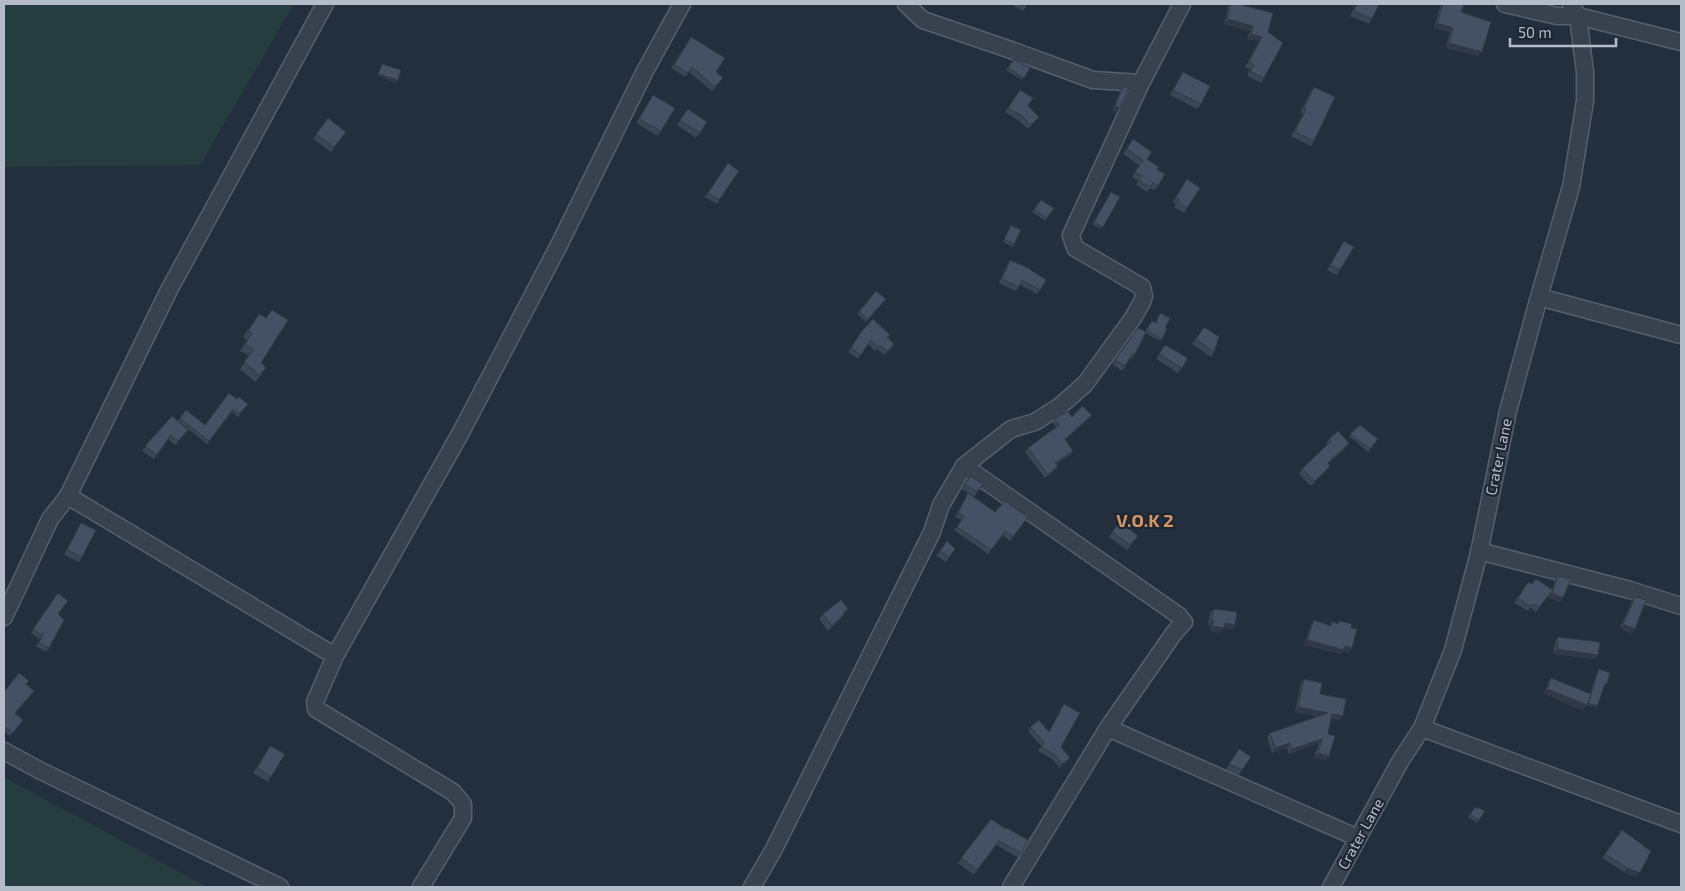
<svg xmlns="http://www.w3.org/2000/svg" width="1685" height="891" font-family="'Exo 2',sans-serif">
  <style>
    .green { fill: #263c3f }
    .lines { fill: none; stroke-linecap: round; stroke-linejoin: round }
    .minor-casing { stroke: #565f6c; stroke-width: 19 }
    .minor { stroke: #38414e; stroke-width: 16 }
    .wall { fill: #3b4654 }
    .shaded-wall { fill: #303945 }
    .building { fill: #455162; stroke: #303945 }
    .labels { text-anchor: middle; stroke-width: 4.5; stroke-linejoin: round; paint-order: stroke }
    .street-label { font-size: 15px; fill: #b4bcc9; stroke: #1d2633 }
    .quarter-label { font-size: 18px; font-weight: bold; fill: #d59563; stroke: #1d2633 }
  </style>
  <rect width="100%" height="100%" fill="#242f3e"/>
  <path class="green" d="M 4,4 L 294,4 L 200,165 L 4,167 Z
    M 4,777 L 207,887 L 4,887 Z"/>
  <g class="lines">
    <defs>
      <path id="minor" d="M 906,4 L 923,20 L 1011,50 L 1093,80 L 1141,83
        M 1505,4 L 1557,16 L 1578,16 L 1681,42
        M 1539,297 L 1681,335
        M 964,466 L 1178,615 L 1184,622 L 1174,633 L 1108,728 L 1011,887
        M 68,496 L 335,656
        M 1479,551 L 1630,590 L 1681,606
        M 4,617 L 50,519 L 68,496 L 169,290 L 325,4
        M 1108,728 L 1358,838
        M 1422,728 L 1681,824
        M 4,751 L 41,771 L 280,887
        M 421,887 L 463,818 L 463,804 L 453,792 L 316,709 L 315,702 L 335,656 L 460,434 L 558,247 L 645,71 L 682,4
        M 752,887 L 774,849 L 932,532 L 941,505 L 964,466 L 1011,429 L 1035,422 L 1060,406 L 1085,384 L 1133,318 L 1142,302 L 1144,296 L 1142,287 L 1075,248 L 1071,235 L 1141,83 L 1182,4
        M 1331,887 L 1401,760 L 1422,728 L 1453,650 L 1479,553 L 1508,411 L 1539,297 L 1571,187 L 1585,101 L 1585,72 L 1578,16 L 1571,4"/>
    </defs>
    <use href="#minor" class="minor-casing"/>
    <use href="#minor" class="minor"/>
  </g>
  <path class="wall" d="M 1011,4 L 1028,4 L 1023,11 Z
    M 1230,4 L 1238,4 L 1268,32 L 1264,78 L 1261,83 L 1247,76 L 1250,69 L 1245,67 L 1259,41 L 1247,39 L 1250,31 L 1224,24 L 1228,7 Z
    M 1348,4 L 1379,4 L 1372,19 L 1369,24 L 1350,16 L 1355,6 Z
    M 1441,4 L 1463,4 L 1461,12 L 1478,56 L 1446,48 L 1450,32 L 1434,28 Z
    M 691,37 L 716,72 L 720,82 L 712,91 L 689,72 L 685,77 L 671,68 Z
    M 1014,59 L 1030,68 L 1022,80 L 1006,70 Z
    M 1183,72 L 1201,104 L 1197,109 L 1170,95 Z
    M 1123,87 L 1116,113 L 1112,111 L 1120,92 Z
    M 1314,87 L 1314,141 L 1311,146 L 1291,136 L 1303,114 L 1300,113 L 1311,91 Z
    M 1020,90 L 1028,106 L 1039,117 L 1028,129 L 1019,121 L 1005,112 Z
    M 653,95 L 661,131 L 658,136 L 636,123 Z
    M 688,109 L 707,122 L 696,138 L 677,125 Z
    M 328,118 L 346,132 L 331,152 L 313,139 Z
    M 1133,139 L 1147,159 L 1157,170 L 1158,186 L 1155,190 L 1150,188 L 1147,192 L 1136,185 L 1138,181 L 1132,177 L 1139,165 L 1123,154 Z
    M 728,163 L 739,171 L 717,204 L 705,197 Z
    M 1187,179 L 1200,188 L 1184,213 L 1174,207 L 1176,204 L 1173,202 Z
    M 1110,194 L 1120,197 L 1101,229 L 1092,224 Z
    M 1041,200 L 1054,208 L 1045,221 L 1032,212 Z
    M 1011,225 L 1014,244 L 1013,247 L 1003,242 Z
    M 1344,241 L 1340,270 L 1337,275 L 1327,270 Z
    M 1010,260 L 1046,280 L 1037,294 L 1020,285 L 1016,291 L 999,283 L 1007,265 Z
    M 876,291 L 886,299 L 866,322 L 857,314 Z
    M 272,310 L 261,363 L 262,374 L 255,382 L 240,369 L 249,356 L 240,351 L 247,340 L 243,337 L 259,314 L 266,318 Z
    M 1160,313 L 1162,339 L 1160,341 L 1145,333 L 1135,354 L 1132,358 L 1130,357 L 1122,371 L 1112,364 L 1138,328 L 1145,332 L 1152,321 L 1155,322 Z
    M 1204,327 L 1214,352 L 1211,357 L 1192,344 Z
    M 861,332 L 890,335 L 888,337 L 894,344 L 892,348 L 884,355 L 877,349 L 875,351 L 868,344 L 858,359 L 848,352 Z
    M 1165,345 L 1188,358 L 1178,373 L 1156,359 Z
    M 237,399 L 248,404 L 238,417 L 232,412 L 207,444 L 178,421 L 186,410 L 205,425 Z
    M 172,416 L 185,434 L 175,445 L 168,439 L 154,459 L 142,451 Z
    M 1072,417 L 1089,418 L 1065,440 L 1071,455 L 1056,464 L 1058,466 L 1055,470 L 1045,478 L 1025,452 L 1028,448 L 1056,427 L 1053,423 L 1055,419 Z
    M 1350,434 L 1378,439 L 1368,452 L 1349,436 Z
    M 1329,439 L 1349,443 L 1346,448 L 1328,464 L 1327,470 L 1311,486 L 1299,474 L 1302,469 L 1327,445 L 1326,444 Z
    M 970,476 L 983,484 L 974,497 L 962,489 Z
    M 968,493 L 995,512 L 1028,517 L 1010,541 L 1003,535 L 988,554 L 954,530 L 962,520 L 955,517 Z
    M 1120,522 L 1138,536 L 1127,550 L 1109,537 Z
    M 81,523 L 82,557 L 79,562 L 64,555 L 78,527 Z
    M 947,541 L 955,549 L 946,562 L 936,556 Z
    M 1558,576 L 1560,602 L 1548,598 L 1550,594 L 1536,612 L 1530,608 L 1528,611 L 1514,603 L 1528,582 L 1532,584 L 1552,589 L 1555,581 Z
    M 55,597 L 49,648 L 46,652 L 36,646 L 42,636 L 39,639 L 31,633 Z
    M 1635,597 L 1632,634 L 1620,628 L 1632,601 Z
    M 848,609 L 841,619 L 828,631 L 819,619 L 823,614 Z
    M 1214,609 L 1235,625 L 1232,629 L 1224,628 L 1221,633 L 1210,631 L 1211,626 L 1208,625 L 1210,613 Z
    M 1314,620 L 1329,626 L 1332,622 L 1337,624 L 1339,621 L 1351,628 L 1352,648 L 1349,653 L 1343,651 L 1341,654 L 1304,645 L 1311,625 Z
    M 1558,637 L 1598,655 L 1595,659 L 1553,654 L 1555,642 Z
    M 1599,669 L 1605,687 L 1604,686 L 1597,706 L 1596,708 L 1586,705 L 1583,710 L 1544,694 L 1548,683 L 1551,678 L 1590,694 L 1597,672 Z
    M 1304,679 L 1320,694 L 1340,720 L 1331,719 L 1328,734 L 1325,761 L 1314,757 L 1319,743 L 1289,754 L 1287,748 L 1272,753 L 1267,738 L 1270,733 L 1318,716 L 1295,712 L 1301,683 Z
    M 26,684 L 15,713 L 23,720 L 10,736 L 4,731 L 4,692 Z
    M 1064,704 L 1061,747 L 1067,762 L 1060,768 L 1052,759 L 1038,751 L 1041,746 L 1028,731 L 1030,727 L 1049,732 Z
    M 270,746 L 271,777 L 268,782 L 253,773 Z
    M 1239,749 L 1251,757 L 1239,775 L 1226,769 Z
    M 1474,808 L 1479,820 L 1477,823 L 1468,817 Z
    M 991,819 L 1021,853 L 1017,857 L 996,845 L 974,875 L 958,863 Z
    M 1622,830 L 1636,877 L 1624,872 L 1602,858 Z"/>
  <path class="shaded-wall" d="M 1348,4 L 1356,4 L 1355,6 Z
    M 1227,19 L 1253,26 L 1250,31 L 1224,24 Z
    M 1437,23 L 1453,28 L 1450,32 L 1434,28 Z
    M 1251,34 L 1262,37 L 1259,41 L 1247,39 Z
    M 1449,43 L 1482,52 L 1478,56 L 1446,48 Z
    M 378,74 L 398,80 L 396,83 L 377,76 Z
    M 1115,106 L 1120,108 L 1116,113 L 1112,111 Z
    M 1349,443 L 1346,448 L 1324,468 L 1328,463 Z
    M 1073,451 L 1071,455 L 1053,467 L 1055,463 Z
    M 1058,466 L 1055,470 L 1045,478 L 1048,475 Z
    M 1330,466 L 1327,470 L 1311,486 L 1315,481 Z
    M 1552,593 L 1563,598 L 1560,602 L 1548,598 Z
    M 848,609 L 841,619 L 828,631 L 843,613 Z
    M 1211,621 L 1214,621 L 1211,626 L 1208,625 Z
    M 1225,623 L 1235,625 L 1232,629 L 1224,628 L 1221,633 L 1210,631 L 1213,626 Z
    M 1623,624 L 1635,629 L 1632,634 L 1620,628 Z
    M 1307,640 L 1345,646 L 1352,648 L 1349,653 L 1343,651 L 1341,654 L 1304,645 Z
    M 1557,649 L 1598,655 L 1595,659 L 1553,654 Z
    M 1547,689 L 1588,703 L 1597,706 L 1596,708 L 1586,705 L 1583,710 L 1544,694 Z
    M 1298,707 L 1328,713 L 1325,718 L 1295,712 Z
    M 1332,714 L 1343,716 L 1340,720 L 1329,718 Z
    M 1322,739 L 1319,743 L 1289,754 L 1292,749 Z
    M 1290,743 L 1287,748 L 1272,753 L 1275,748 Z
    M 1318,753 L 1329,756 L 1325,761 L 1314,757 Z
    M 1070,758 L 1067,762 L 1060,768 L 1062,764 Z
    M 1627,868 L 1640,873 L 1636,877 L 1624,872 Z"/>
  <path class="building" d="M 1231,4 L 1238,4 L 1273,13 L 1268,32 L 1283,43 L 1264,78 L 1250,71 L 1254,65 L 1249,62 L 1262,37 L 1251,34 L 1253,26 L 1227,19 Z
    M 1357,4 L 1379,4 L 1372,19 L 1354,11 Z
    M 1443,4 L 1464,4 L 1461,12 L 1491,22 L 1482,52 L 1449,43 L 1453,28 L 1437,23 Z
    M 691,37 L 725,58 L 716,72 L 723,78 L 715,87 L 692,67 L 688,73 L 674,65 Z
    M 1014,59 L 1030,68 L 1024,78 L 1008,68 Z
    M 382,64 L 401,70 L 398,80 L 378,74 Z
    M 1183,72 L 1210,86 L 1201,104 L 1173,90 Z
    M 1123,87 L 1129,87 L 1120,108 L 1115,106 Z
    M 1314,87 L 1335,97 L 1314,141 L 1295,132 L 1306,109 L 1304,108 Z
    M 1020,90 L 1033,98 L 1028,106 L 1039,117 L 1031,125 L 1022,116 L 1008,108 Z
    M 653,95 L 675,108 L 661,131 L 639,119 Z
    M 688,109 L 707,122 L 700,133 L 680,120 Z
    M 328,118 L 346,132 L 334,147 L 316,134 Z
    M 1133,139 L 1152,152 L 1147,159 L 1159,167 L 1157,170 L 1165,174 L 1158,186 L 1153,183 L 1150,187 L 1139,180 L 1142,176 L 1135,172 L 1143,160 L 1127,149 Z
    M 728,163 L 739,171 L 719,200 L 708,193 Z
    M 1187,179 L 1200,188 L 1187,208 L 1178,202 L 1180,200 L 1176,197 Z
    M 1111,192 L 1120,197 L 1103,227 L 1094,222 Z
    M 1041,200 L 1054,208 L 1047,218 L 1034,210 Z
    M 1011,225 L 1021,230 L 1014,244 L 1004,239 Z
    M 1344,241 L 1354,247 L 1340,270 L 1330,265 Z
    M 1010,260 L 1028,268 L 1046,280 L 1040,290 L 1022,280 L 1019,287 L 1002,279 Z
    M 876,291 L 886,299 L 868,319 L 859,312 Z
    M 272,310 L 288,320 L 261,363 L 266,368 L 259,375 L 244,362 L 254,350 L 245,344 L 252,333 L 248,331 L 259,314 L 266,318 Z
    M 1160,313 L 1170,318 L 1165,328 L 1167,329 L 1162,339 L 1146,330 L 1152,321 L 1156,323 Z
    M 873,319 L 890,335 L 887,337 L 894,344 L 887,351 L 880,345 L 878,347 L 871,340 L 861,355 L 851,348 L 861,332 Z
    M 1204,327 L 1219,337 L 1214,352 L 1196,339 Z
    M 1138,328 L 1146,332 L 1135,354 L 1133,353 L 1125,366 L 1115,360 Z
    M 1165,345 L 1188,358 L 1182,368 L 1159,354 Z
    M 229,393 L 237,399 L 239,397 L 248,404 L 239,414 L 233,409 L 209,441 L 180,418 L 186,410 L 205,425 Z
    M 1082,406 L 1092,415 L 1065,439 L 1073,451 L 1055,463 L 1058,466 L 1048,475 L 1028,448 L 1059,425 L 1055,419 L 1068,411 L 1072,417 Z
    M 172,416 L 188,430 L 178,441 L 171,435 L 157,455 L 145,446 Z
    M 1360,425 L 1378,439 L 1370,449 L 1350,434 Z
    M 1338,431 L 1349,443 L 1328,463 L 1330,466 L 1315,481 L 1302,469 L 1331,441 L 1329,439 Z
    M 970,476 L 983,484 L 977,492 L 965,484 Z
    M 968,493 L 995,512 L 1005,501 L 1028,517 L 1013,537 L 1005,531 L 991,550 L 957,527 L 964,516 L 958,513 Z
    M 1120,522 L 1138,536 L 1130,545 L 1112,532 Z
    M 81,523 L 96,530 L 82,557 L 67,550 Z
    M 947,541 L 955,549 L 949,557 L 940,551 Z
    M 1558,576 L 1571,579 L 1563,598 L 1552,593 Z
    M 1536,579 L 1553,590 L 1539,607 L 1533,604 L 1531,607 L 1518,598 L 1528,582 L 1532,584 Z
    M 58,593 L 68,601 L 58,614 L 64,620 L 49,648 L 39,643 L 44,632 L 41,635 L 33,629 Z
    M 1635,597 L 1646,600 L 1635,629 L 1623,624 Z
    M 841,600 L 848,609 L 843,613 L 844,614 L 832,626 L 823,614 Z
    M 1214,609 L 1237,612 L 1235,625 L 1225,623 L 1224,628 L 1213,626 L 1214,621 L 1211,621 Z
    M 1314,620 L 1331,626 L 1332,622 L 1338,624 L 1339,621 L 1352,624 L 1351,628 L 1357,629 L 1352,648 L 1345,646 L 1344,650 L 1307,640 Z
    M 1558,637 L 1600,642 L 1598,655 L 1557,649 Z
    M 1599,669 L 1610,673 L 1607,684 L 1605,684 L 1597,706 L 1588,703 Z
    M 19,673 L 29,681 L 26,684 L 34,691 L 15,713 L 23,720 L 13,733 L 5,727 L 4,729 L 4,692 Z
    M 1551,678 L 1591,694 L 1587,705 L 1547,689 Z
    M 1304,679 L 1322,683 L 1320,694 L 1346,699 L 1343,716 L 1332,714 L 1328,734 L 1335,736 L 1329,756 L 1318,753 L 1322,739 L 1292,749 L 1290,743 L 1275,748 L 1270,733 L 1328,713 L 1298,707 Z
    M 1064,704 L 1080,713 L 1061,747 L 1070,758 L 1062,764 L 1055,755 L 1041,747 L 1044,742 L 1030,727 L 1039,720 L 1049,732 Z
    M 270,746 L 285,754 L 271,777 L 257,768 Z
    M 1239,749 L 1251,757 L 1242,770 L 1229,764 Z
    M 1474,808 L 1479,808 L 1485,811 L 1479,820 L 1470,815 Z
    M 991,819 L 1006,829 L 1007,828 L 1028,840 L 1021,853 L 999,841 L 977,870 L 961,858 Z
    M 1622,830 L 1651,851 L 1640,873 L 1627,868 L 1605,854 Z"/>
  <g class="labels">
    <g class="street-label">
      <text transform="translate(1499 457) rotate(-78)" y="5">Crater Lane</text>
      <text transform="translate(1361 834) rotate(-61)" y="5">Crater Lane</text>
    </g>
    <g class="quarter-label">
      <text x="1145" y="527">V.O.K 2</text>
    </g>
  </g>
  <rect width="1685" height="891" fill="none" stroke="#b4bcc9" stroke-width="10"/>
  <path d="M1510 38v8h106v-8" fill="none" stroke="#b4bcc9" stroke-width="2.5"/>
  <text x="1518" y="38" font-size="15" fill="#b4bcc9" stroke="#1d2633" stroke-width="4" paint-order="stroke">50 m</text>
</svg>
